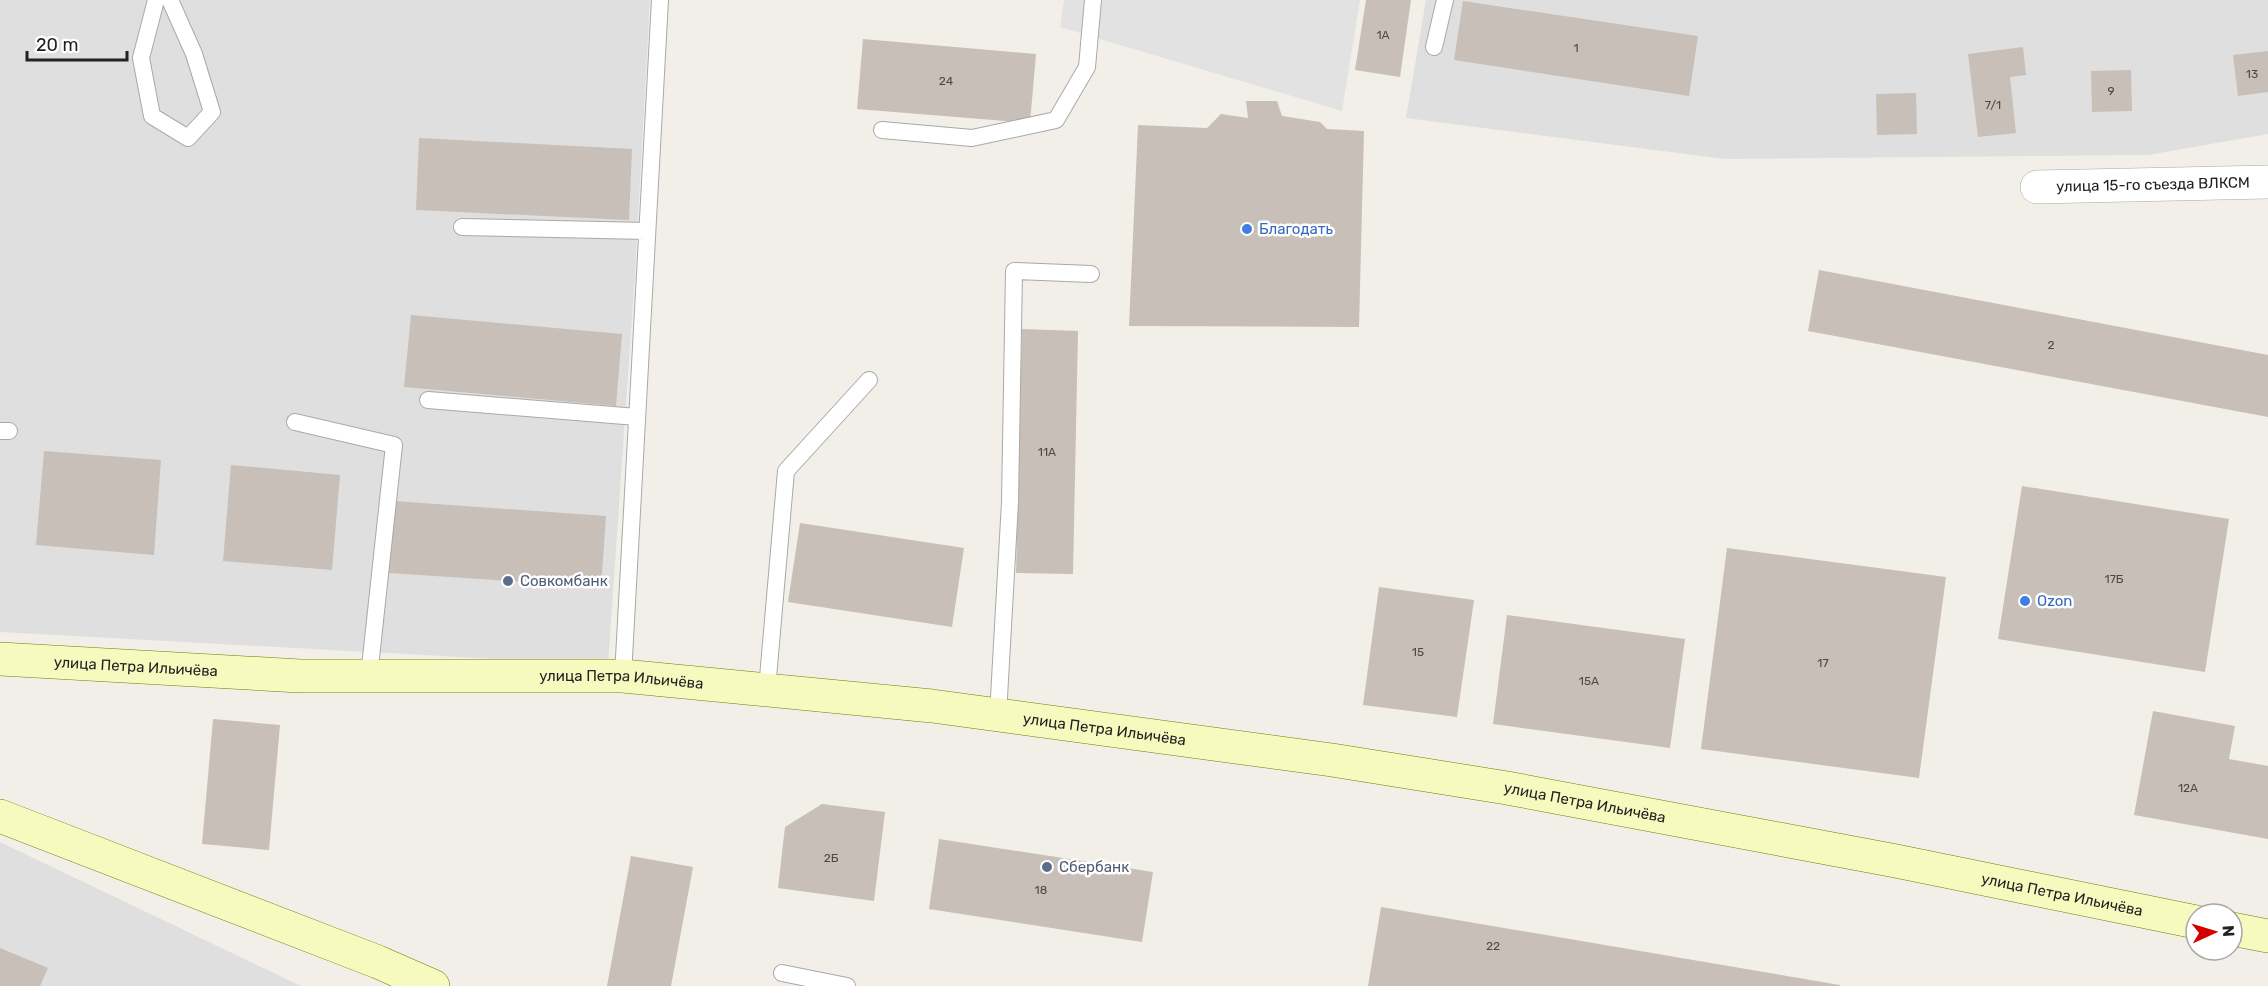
<svg xmlns="http://www.w3.org/2000/svg" width="2268" height="986" font-family="Rubik,sans-serif">
  <style>
    .residential { fill: #e0dfdf }
    .parking { fill: #e2e2e2 }
    .building { fill: #c7bfb8 }
    .lines { fill: none; stroke-linecap: round; stroke-linejoin: round }
    .lane-casing { stroke: #a9a9a9; stroke-width: 18 }
    .street-casing { stroke: #a9a9a9; stroke-width: 34 }
    .secondary-casing { stroke: #707d05; stroke-width: 34 }
    .lane { stroke: #fff; stroke-width: 16 }
    .street { stroke: #fff; stroke-width: 33 }
    .secondary { stroke: #f7fabf; stroke-width: 33 }
    .shop-dot { fill: #3f7fe0; stroke: #fff; stroke-width: 2 }
    .service-dot { fill: #5c6f8a; stroke: #fff; stroke-width: 2 }
    .labels { text-anchor: middle; stroke-width: 5; stroke-linejoin: round; paint-order: stroke }
    .number-label { font-size: 12px; fill: #4b4948 }
    .street-label { font-size: 15px; fill: #222; stroke: #fff }
    .shop-label { font-size: 15px; fill: #366cbe; stroke: #fff; text-anchor: start }
    .service-label { font-size: 15px; fill: #4e5e75; stroke: #fff; text-anchor: start }
  </style>
  <rect width="100%" height="100%" fill="#f2efe9"/>
  <path class="residential" d="M 0,0 L 650,0 L 635,274 L 608,665 L 0,632 Z
    M 1426,0 L 2268,0 L 2268,134 L 2148,155 L 1725,159 L 1406,118 Z
    M 0,842 L 301,986 L 0,986 Z"/>
  <path class="parking" d="M 1064,0 L 1360,0 L 1342,111 L 1060,27 Z"/>
  <path class="building" d="M 1366,0 L 1411,0 L 1400,77 L 1355,70 Z
    M 1463,1 L 1698,36 L 1689,96 L 1454,60 Z
    M 863,39 L 1036,54 L 1030,123 L 857,109 Z
    M 2023,47 L 2026,75 L 2010,77 L 2016,133 L 1978,137 L 1968,54 Z
    M 2268,51 L 2268,92 L 2238,96 L 2233,55 Z
    M 2131,70 L 2132,111 L 2092,112 L 2091,71 Z
    M 1916,93 L 1917,134 L 1877,135 L 1876,94 Z
    M 1246,101 L 1277,101 L 1282,116 L 1320,122 L 1327,129 L 1364,131 L 1359,327 L 1129,326 L 1138,125 L 1207,128 L 1221,114 L 1248,118 Z
    M 419,138 L 632,149 L 629,220 L 416,210 Z
    M 1819,270 L 2268,355 L 2268,417 L 1808,331 Z
    M 411,315 L 622,334 L 616,406 L 404,387 Z
    M 1022,329 L 1078,331 L 1073,574 L 1016,573 Z
    M 44,451 L 161,460 L 154,555 L 36,545 Z
    M 231,465 L 340,475 L 332,570 L 223,561 Z
    M 2022,486 L 2229,519 L 2205,672 L 1998,639 Z
    M 394,501 L 606,516 L 601,587 L 389,573 Z
    M 800,523 L 964,548 L 952,627 L 788,602 Z
    M 1727,548 L 1946,577 L 1919,778 L 1701,749 Z
    M 1379,587 L 1474,600 L 1457,717 L 1363,705 Z
    M 1507,615 L 1685,639 L 1670,748 L 1493,724 Z
    M 2153,711 L 2235,726 L 2229,759 L 2268,766 L 2268,839 L 2134,815 Z
    M 213,719 L 280,725 L 269,850 L 202,844 Z
    M 822,804 L 885,812 L 874,901 L 778,888 L 785,827 Z
    M 939,839 L 1153,872 L 1142,942 L 929,909 Z
    M 631,856 L 693,867 L 671,986 L 607,986 Z
    M 1381,907 L 1840,985 L 1840,986 L 1368,986 Z
    M 0,948 L 48,968 L 40,986 L 0,986 Z"/>
  <g class="lines">
    <defs>
      <path id="lane" d="M 156,0 L 141,58 L 152,116 L 188,138 L 212,112 L 194,54 L 170,0
        M 1434,47 L 1445,0
        M 882,130 L 972,138 L 1056,120 L 1087,67 L 1093,0
        M 462,227 L 647,231
        M 428,400 L 637,417
        M 295,422 L 394,445 L 369,676
        M 0,431 L 9,431
        M 623,676 L 660,0
        M 767,689 L 786,471 L 869,380
        M 998,715 L 1010,502 L 1014,271 L 1091,274
        M 782,973 L 847,986"/>
      <g id="street">
        <path id="s1" d="M 2037,187 L 2268,182"/>
      </g>
      <g id="secondary">
        <path id="s2" d="M 0,659 L 300,676 L 623,676 L 932,706 L 1332,760 L 1507,788 L 1896,861 L 2196,922"/>
        <path d="M 0,816 L 378,962 L 433,986"/>
        <path d="M 2232,929 L 2268,936"/>
      </g>
    </defs>
    <use href="#lane" class="lane-casing"/>
    <use href="#street" class="street-casing"/>
    <use href="#secondary" class="secondary-casing"/>
    <use href="#lane" class="lane"/>
    <use href="#street" class="street"/>
    <use href="#secondary" class="secondary"/>
  </g>
  <g class="shop-dot">
    <circle cx="1247" cy="229" r="6"/>
    <circle cx="2025" cy="601" r="6"/>
  </g>
  <g class="service-dot">
    <circle cx="508" cy="581" r="6"/>
    <circle cx="1047" cy="867" r="6"/>
  </g>
  <g class="labels">
    <g class="number-label">
      <text x="1383" y="39">1А</text>
      <text x="1576" y="52">1</text>
      <text x="2252" y="78">13</text>
      <text x="946" y="85">24</text>
      <text x="2111" y="95">9</text>
      <text x="1993" y="109">7/1</text>
      <text x="2051" y="349">2</text>
      <text x="1047" y="456">11А</text>
      <text x="2114" y="583">17Б</text>
      <text x="1418" y="656">15</text>
      <text x="1823" y="667">17</text>
      <text x="1589" y="685">15А</text>
      <text x="2188" y="792">12А</text>
      <text x="831" y="862">2Б</text>
      <text x="1041" y="894">18</text>
      <text x="1493" y="950">22</text>
    </g>
    <g class="street-label">
      <text dy="5" stroke="none"><textPath href="#s1" startOffset="116">улица 15-го съезда ВЛКСМ</textPath></text>
      <text dy="5" stroke="none"><textPath href="#s2" startOffset="136">улица Петра Ильичёва</textPath></text>
      <text dy="5" stroke="none"><textPath href="#s2" startOffset="622">улица Петра Ильичёва</textPath></text>
      <text dy="5" stroke="none"><textPath href="#s2" startOffset="1108">улица Петра Ильичёва</textPath></text>
      <text dy="5" stroke="none"><textPath href="#s2" startOffset="1594">улица Петра Ильичёва</textPath></text>
      <text dy="5" stroke="none"><textPath href="#s2" startOffset="2080">улица Петра Ильичёва</textPath></text>
    </g>
    <g class="shop-label">
      <text x="1259" y="234">Благодать</text>
      <text x="2037" y="606">Ozon</text>
    </g>
    <g class="service-label">
      <text x="520" y="586">Совкомбанк</text>
      <text x="1059" y="872">Сбербанк</text>
    </g>
  </g>
  <g transform="translate(2214 932) rotate(86)"><circle r="28" fill="#ffffff" stroke="#a7a7a7" stroke-width="1.5"/>
  <path d="M0-4.5L10 22L0 15L-10 22Z" fill="#d40000"/>
  <text y="-9" font-size="16" font-weight="bold" text-anchor="middle" fill="#222222">N</text>
  </g>
  <path d="M27 51v9h100v-9" fill="none" stroke="#222222" stroke-width="3"/>
  <text x="36" y="51" font-size="18" fill="#222222" stroke="#ffffff" stroke-width="4.5" paint-order="stroke">20 m</text>
</svg>
